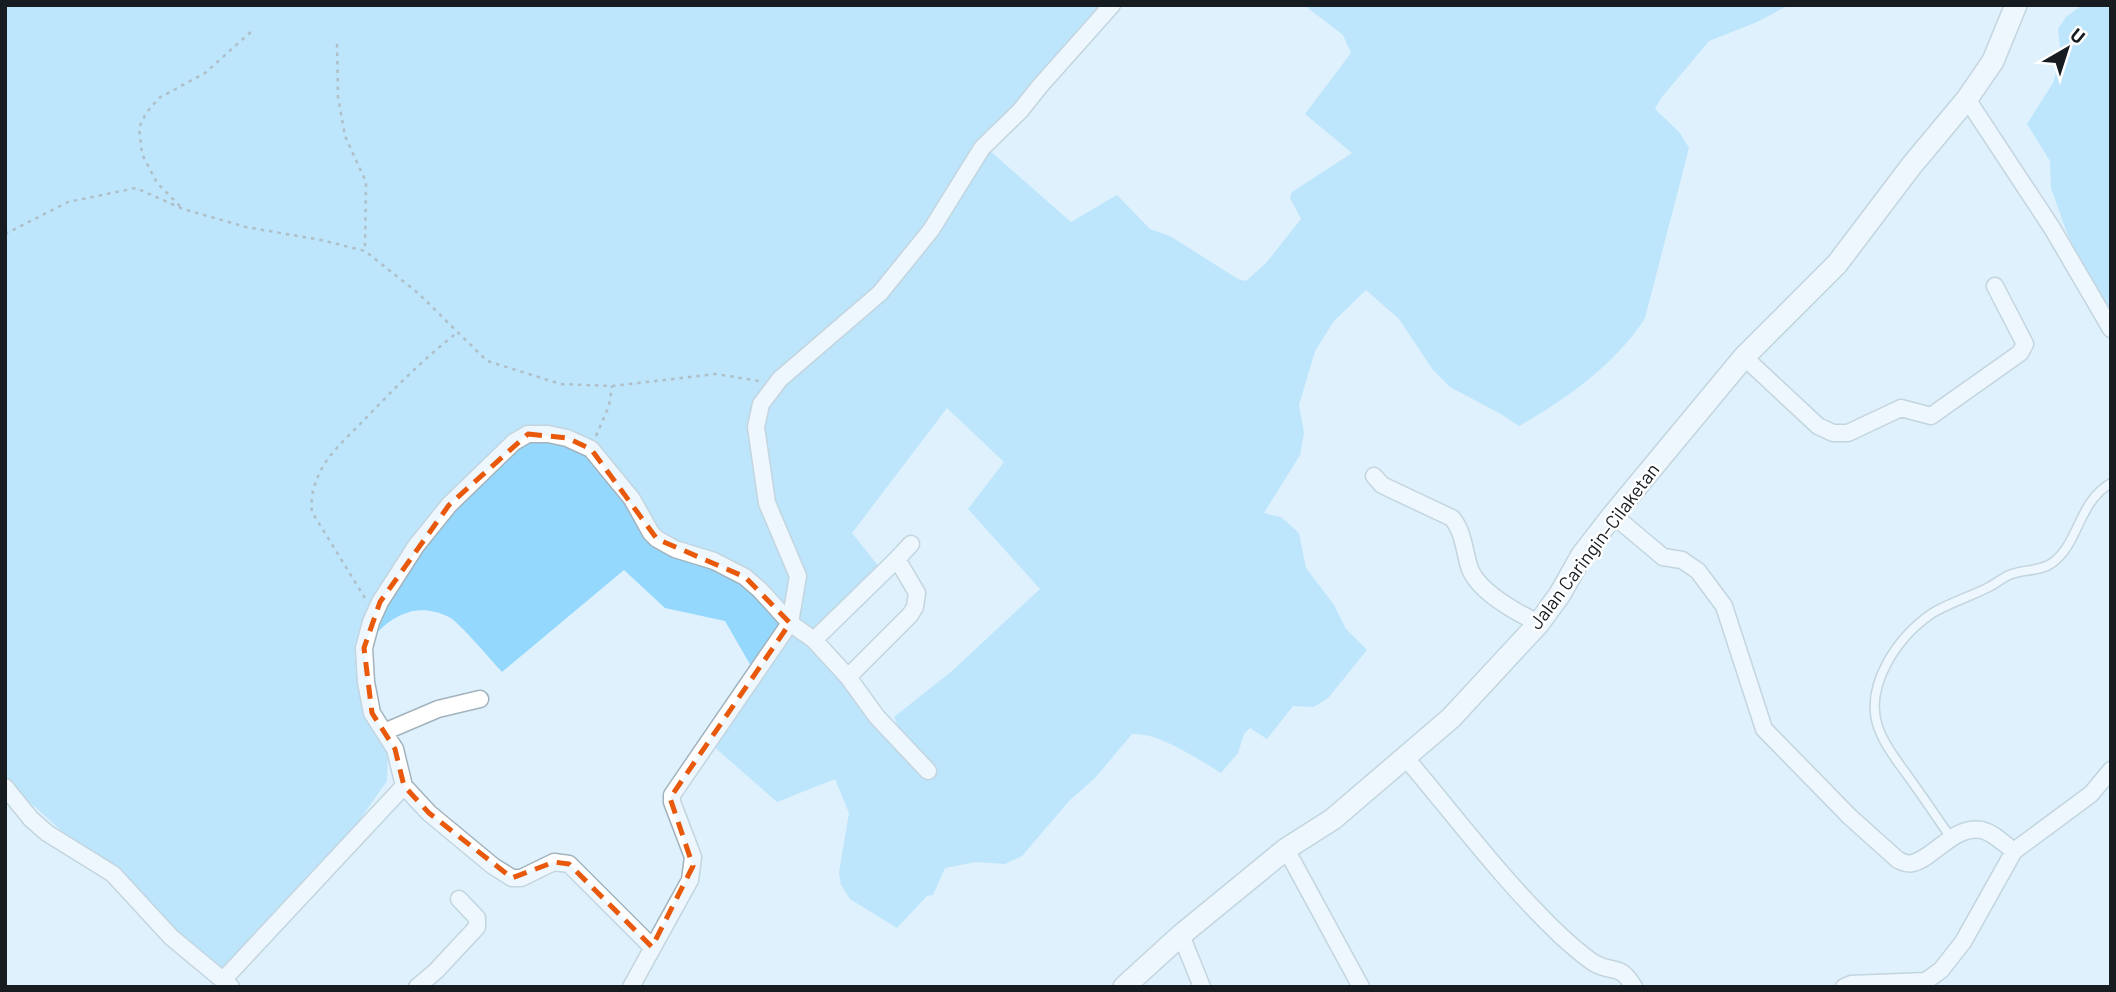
<svg xmlns="http://www.w3.org/2000/svg" width="2116" height="992" font-family="Barlow,sans-serif">
  <style>
    .green { fill: #95d8fd; fill-rule: evenodd }
    .lines { fill: none; stroke-linecap: round; stroke-linejoin: round }
    .service-casing { stroke: #a2b3bd; stroke-width: 11 }
    .minor-casing { stroke: #a2b3bd; stroke-width: 19 }
    .tertiary-casing { stroke: #a2b3bd; stroke-width: 24 }
    .path { stroke: #77838a; stroke-width: 2.5; stroke-dasharray: 3.5 5; stroke-linecap: butt }
    .service { stroke: #fff; stroke-width: 8 }
    .minor { stroke: #fff; stroke-width: 16 }
    .tertiary { stroke: #fff; stroke-width: 21 }
    .marked { fill: none; stroke: #e8590c; stroke-width: 5; stroke-dasharray: 14 9; stroke-linejoin: round }
    .labels { text-anchor: middle; stroke-width: 5; stroke-linejoin: round; paint-order: stroke }
    .street-label { font-size: 19px; fill: #161c20; stroke: #fff }
  </style>
  <rect width="100%" height="100%" fill="#dff1fc"/>
  <path class="green" d="M 5,5 L 1108,5 L 989,150 L 1071,222 L 1117,195 L 1150,229 L 1170,236 L 1238,279 L 1246,281 L 1266,263 L 1301,219 L 1290,198 L 1292,192 L 1352,153 L 1305,114 L 1351,53 L 1343,35 L 1304,5 L 1789,5 L 1757,22 L 1709,41 L 1661,98 L 1655,109 L 1680,133 L 1689,148 L 1645,318 C 1616,364 1565,400 1519,426 L 1501,414 L 1450,387 L 1433,370 L 1399,319 L 1366,290 L 1334,321 L 1315,351 L 1299,405 L 1304,433 L 1300,455 L 1264,513 L 1281,517 L 1299,533 L 1306,568 L 1334,605 L 1346,629 L 1367,650 L 1328,698 L 1314,707 L 1293,706 L 1267,739 L 1250,728 L 1244,734 L 1238,753 L 1221,773 C 1198,759 1159,732 1132,734 L 1095,778 L 1070,800 L 1022,856 L 1005,864 L 975,862 L 945,868 L 933,895 L 927,896 L 897,928 L 850,899 L 841,885 L 839,872 L 849,813 L 835,779 L 777,802 L 712,745 L 755,673 L 725,621 L 665,608 L 624,570 L 502,672 C 492,661 459,622 449,617 C 407,596 377,627 356,660 L 388,745 L 387,781 L 349,835 L 219,973 L 5,780 ZM 947,408 L 1004,462 L 968,509 L 1040,589 L 952,671 L 894,717 L 901,735 L 814,635 L 884,573 L 852,533 Z
    M 2082,5 L 2111,5 L 2111,309 L 2091,283 L 2067,233 L 2051,188 L 2050,161 L 2027,124 L 2053,83 L 2061,54 L 2058,29 L 2066,17 Z"/>
  <g class="lines">
    <defs>
      <path id="service" d="M 1951,838 C 1936,816 1921,794 1905,772 C 1895,758 1884,744 1878,727 C 1864,685 1898,637 1931,614 C 1948,603 1970,597 1989,587 C 1995,584 2000,580 2007,576 C 2020,569 2040,572 2052,563 C 2079,544 2078,502 2111,483"/>
      <path id="minor" d="M 1967,99 L 2052,228 L 2111,329
        M 1744,357 L 1818,426 L 1833,433 L 1848,433 L 1901,408 L 1931,416 L 2020,353 L 2025,344 L 1995,286
        M 1374,476 L 1382,485 L 1452,518 C 1464,532 1464,552 1470,569 C 1479,592 1517,613 1539,623
        M 1613,515 L 1663,557 L 1682,560 L 1698,571 L 1724,606 L 1764,729 L 1850,817 L 1898,860 C 1903,862 1907,865 1913,863 C 1935,857 1954,825 1982,830 C 1994,833 2004,844 2014,851
        M 814,640 L 897,559
        M 848,677 L 910,615 L 915,607 L 917,593 L 897,559 L 911,544
        M 384,732 L 438,709 L 480,699
        M 1405,757 C 1456,817 1504,882 1561,936 C 1571,945 1583,956 1594,963 C 1613,974 1619,962 1634,987
        M 5,787 L 31,819 L 47,833 L 113,874 L 171,937 L 231,987
        M 1286,849 L 1361,987
        M 1181,935 L 1202,987
        M 652,947 L 569,864 L 554,862 L 521,878 L 512,878 L 493,866 L 429,813 L 404,786 L 395,749 L 372,713 L 366,682 L 364,648 L 371,622 L 380,602 L 416,546 L 449,505 L 514,442 L 528,434 L 548,434 L 567,438 L 591,449 L 632,499 L 651,533 L 657,539 L 675,549 L 714,561 L 745,577 L 760,590 L 790,623 L 814,640 L 848,677 L 877,717 L 928,771
        M 224,979 L 404,786
        M 417,987 L 436,971 L 477,927 L 477,918 L 459,899
        M 631,987 L 690,880 L 693,857 L 672,802 L 672,795 L 790,623 L 798,576 L 767,503 L 756,427 L 761,404 L 780,379 L 880,293 L 931,230 L 982,148 L 1020,111 L 1040,86 L 1112,5
        M 1844,987 L 1851,984 L 1926,981 L 1941,970 L 1963,942 L 2014,851 L 2091,794 L 2111,770"/>
      <path id="tertiary" d="M 1124,987 L 1181,935 L 1286,849 L 1333,819 L 1451,718 L 1539,623 L 1560,594 L 1582,555 L 1613,515 L 1744,357 L 1837,264 L 1912,165 L 1967,99 L 1993,61 L 2016,5"/>
    </defs>
    <use href="#service" class="service-casing"/>
    <use href="#minor" class="minor-casing"/>
    <use href="#tertiary" class="tertiary-casing"/>
    <path class="path" d="M 337,44 L 338,97 L 345,136 L 366,182 L 365,251
      M 180,206 L 157,183 L 142,154 L 139,128 L 146,113 L 159,98 L 205,73 L 253,30
      M 5,234 L 68,202 L 136,188 L 183,209 L 246,227 L 321,240 L 365,251 L 418,293 L 487,361 L 561,384 L 612,386 L 716,374 L 759,381
      M 596,436 L 609,406 L 612,386
      M 365,598 L 312,512 C 310,497 314,484 321,470 C 330,452 349,436 363,421 C 393,390 423,359 458,332"/>
    <use href="#service" class="service"/>
    <use href="#minor" class="minor"/>
    <use href="#tertiary" class="tertiary"/>
  </g>
  <path d="M0 0H2116V992H0ZM 528,434 L 567,438 L 591,449 L 657,539 L 745,577 L 790,623 L 670,798 L 693,866 L 652,947 L 569,864 L 554,862 L 512,878 L 429,813 L 404,786 L 395,749 L 372,713 L 364,648 L 380,602 L 449,505 Z" fill="#dff1fc" fill-opacity=".55" fill-rule="evenodd"/>
  <path class="marked" d="M 528,434 L 567,438 L 591,449 L 657,539 L 745,577 L 790,623 L 670,798 L 693,866 L 652,947 L 569,864 L 554,862 L 512,878 L 429,813 L 404,786 L 395,749 L 372,713 L 364,648 L 380,602 L 449,505 Z"/>
  <g class="labels">
    <g class="street-label">
      <text transform="translate(1594 546) rotate(-53)" y="7">Jalan Caringin–Cilaketan</text>
    </g>
  </g>
  <rect width="2116" height="992" fill="none" stroke="#161c20" stroke-width="14"/>
  <g transform="translate(2067 49) rotate(39)" stroke="#ffffff" stroke-width="5" paint-order="stroke">
  <path d="M0-5L12 26L0 18L-12 26Z" fill="#161c20"/>
  <text y="-10" font-size="19" font-weight="bold" text-anchor="middle" fill="#161c20">U</text>
  </g>
</svg>
